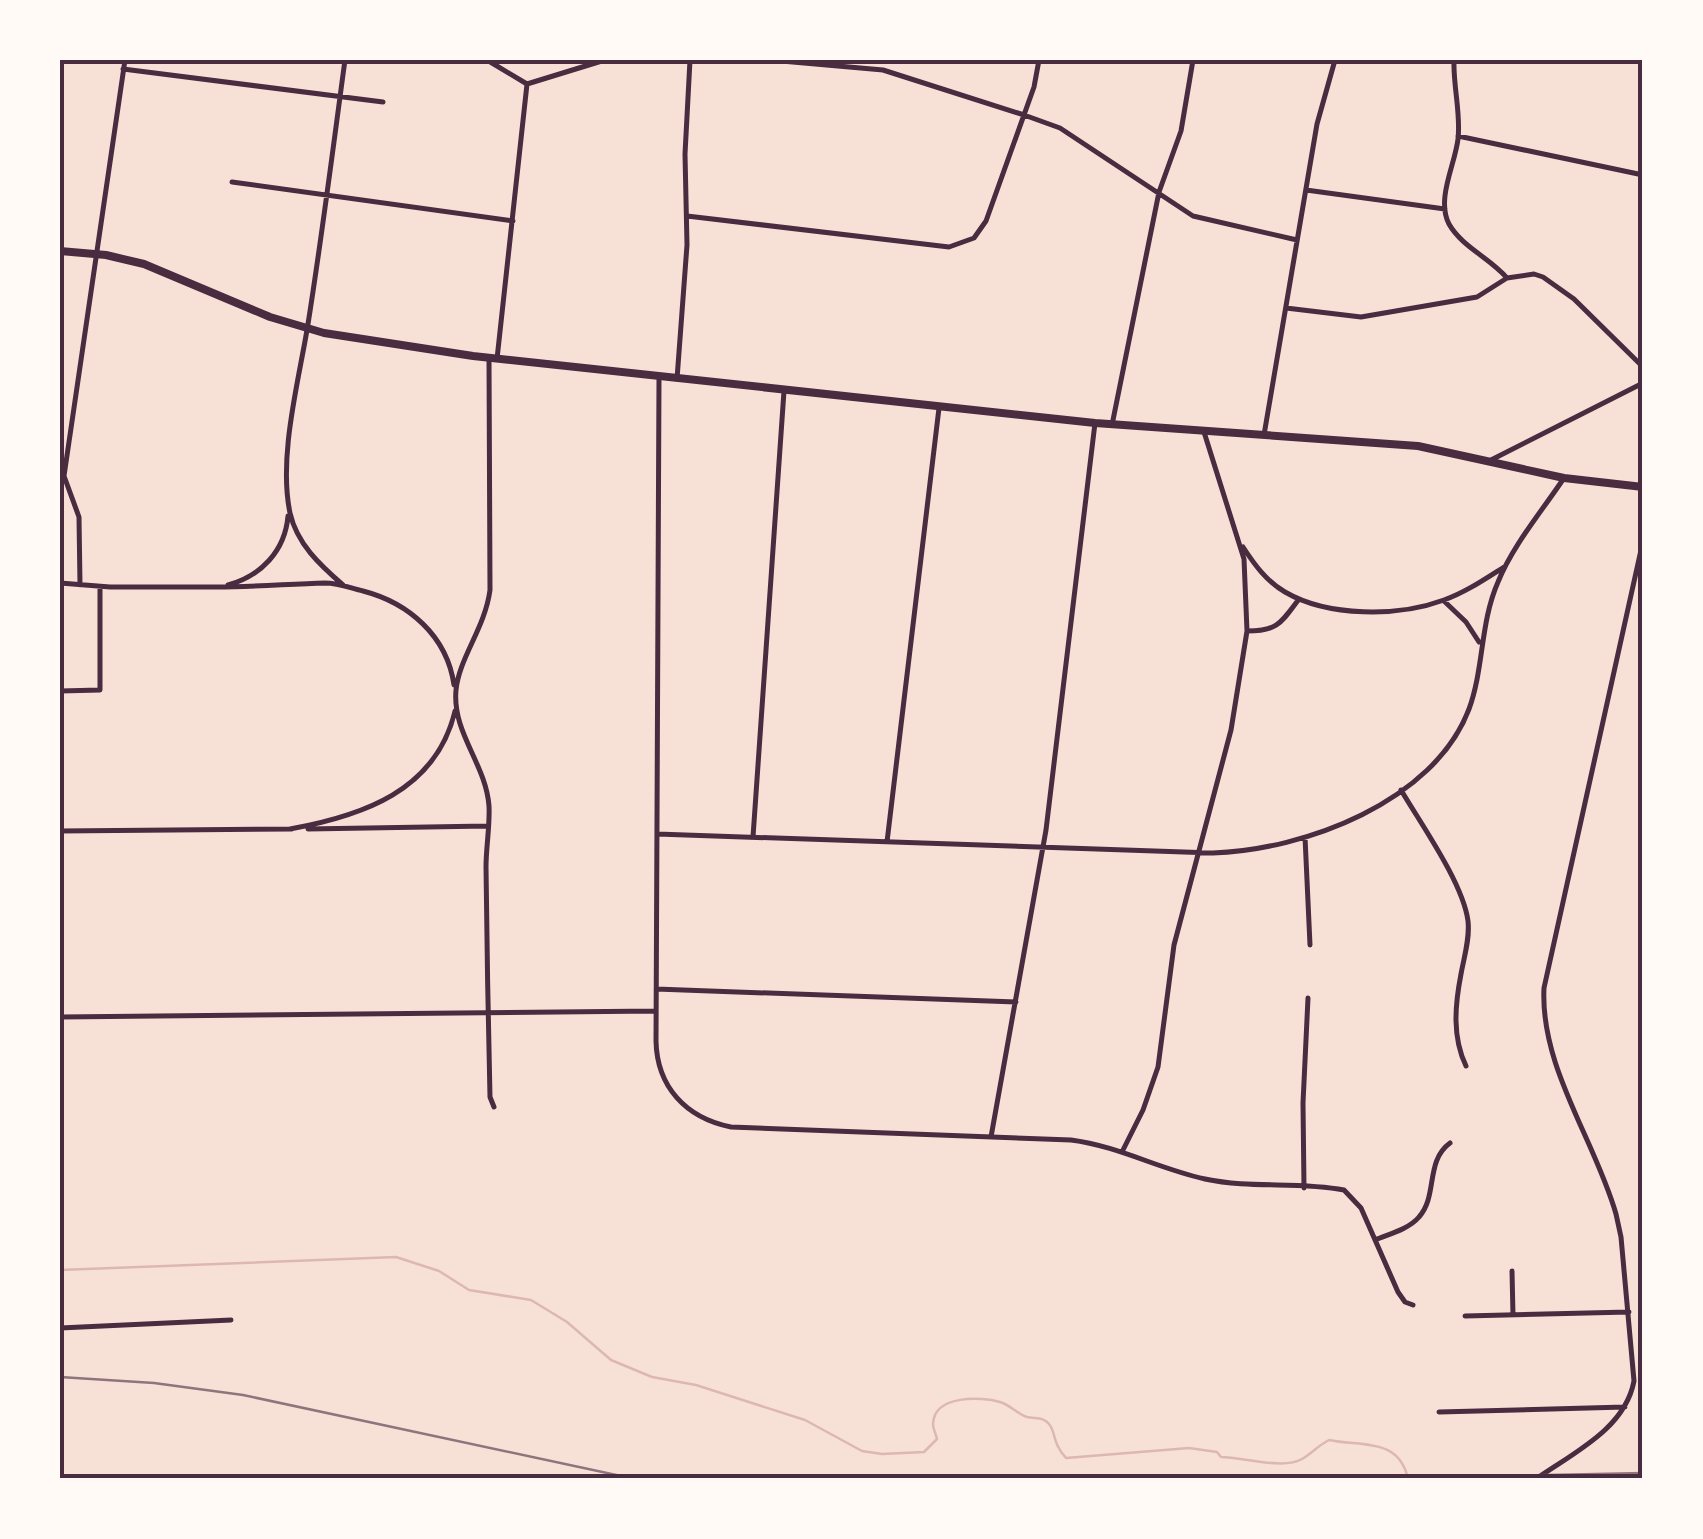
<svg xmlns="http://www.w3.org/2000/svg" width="1703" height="1539" font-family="Karla,sans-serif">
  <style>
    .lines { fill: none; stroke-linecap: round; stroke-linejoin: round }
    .stream { stroke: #dcb8b0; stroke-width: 2.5 }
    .minor { stroke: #4a2c40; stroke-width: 5 }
    .secondary { stroke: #4a2c40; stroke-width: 8 }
    .rail { stroke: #8f747c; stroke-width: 2.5 }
    .neatline { fill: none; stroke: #4a2c40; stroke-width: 4 }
  </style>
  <rect width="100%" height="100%" fill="#f7e1d7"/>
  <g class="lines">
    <path class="stream" d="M 60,1270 L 396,1257 L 439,1271 L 469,1290 L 531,1300 L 567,1322 L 611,1360 L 652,1377 L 696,1385 L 805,1420 L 862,1451 L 882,1454 L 924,1452 L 937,1439 C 936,1434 933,1429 933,1424 C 934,1394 982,1397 1000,1402 C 1010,1405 1018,1414 1027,1417 C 1035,1419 1044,1417 1049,1424 C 1056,1432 1052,1443 1066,1458 L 1189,1448 L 1217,1452 L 1221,1457 C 1243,1457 1283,1470 1302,1459 C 1312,1453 1319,1445 1329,1440 C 1361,1447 1399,1437 1408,1479"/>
    <path class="minor" d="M 487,60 L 527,84
      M 770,60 L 883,70 L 1024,115 L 1060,128 L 1193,216 L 1297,240
      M 1454,60 C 1453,86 1461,113 1458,139 C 1455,165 1436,199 1449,224 C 1462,247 1490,258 1507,278
      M 123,69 L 383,102
      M 527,84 L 605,60
      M 1458,136 L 1643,175
      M 232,182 L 513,221
      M 1306,190 L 1445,209
      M 687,216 L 949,247 L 974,238 L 986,221 L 1034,87 L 1039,60
      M 1286,308 L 1361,317 L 1477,297 L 1507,278 L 1534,274 L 1543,277 L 1574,299 L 1643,367
      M 489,358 L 490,590 C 485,628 459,658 456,690 C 452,733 486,764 489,806 C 490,826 486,847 486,867 C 487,944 488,1020 490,1097 L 494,1107
      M 497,359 L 527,84
      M 659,377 L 656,1041 C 657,1087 686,1118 731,1127 L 1071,1140 C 1118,1146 1159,1169 1205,1179 C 1251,1189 1299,1181 1344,1190 L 1361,1208 L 1398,1292 L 1405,1302 L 1413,1305
      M 677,379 L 687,245 L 685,154 L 690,60
      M 1112,425 L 1159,192 L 1181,131 L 1193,60
      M 1264,435 L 1317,124 L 1335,60
      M 1491,460 L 1643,383
      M 1243,547 C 1254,564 1267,582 1285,592 C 1328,617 1398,617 1444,600 C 1466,592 1485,579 1504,567
      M 60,583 L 110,587 L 217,587
      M 80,585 L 79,517 L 64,476 L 125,60
      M 228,585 C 261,576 285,551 288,516
      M 343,585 C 320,565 297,544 290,513 C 278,456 299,380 308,324 C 322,236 333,148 345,60
      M 217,587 C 253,587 289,584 325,583 C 339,583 350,588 363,591 C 409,603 447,636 454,685
      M 1444,601 L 1466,622 L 1479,642
      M 1247,631 C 1278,631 1281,623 1299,599
      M 60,691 L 100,690 L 100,587
      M 1401,790 C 1421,824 1463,883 1468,921 C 1470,939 1464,957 1461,974 C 1455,1005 1452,1037 1466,1066
      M 290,829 C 362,816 436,791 455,711
      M 308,829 L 487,826
      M 60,831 L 292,829
      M 657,834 L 1213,853 C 1304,850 1434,802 1469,709 C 1484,668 1480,623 1498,582 C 1513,545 1542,511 1564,478
      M 753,837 L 784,391
      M 1305,837 L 1310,945
      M 887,842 L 939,408
      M 656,989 L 1016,1002
      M 60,1017 L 656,1011
      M 991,1137 L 1046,830 L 1095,423
      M 1122,1152 L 1143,1110 L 1158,1067 L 1174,945 L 1231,730 L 1247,631 L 1244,559 L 1204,432
      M 1304,1188 L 1303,1103 L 1308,998
      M 1375,1240 C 1389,1234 1409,1229 1419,1217 C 1438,1196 1425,1161 1450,1143
      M 1512,1271 L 1513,1315
      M 1465,1316 L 1629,1312
      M 60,1328 L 231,1320
      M 1439,1412 L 1625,1407
      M 1536,1479 C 1573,1453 1625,1429 1634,1381 L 1621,1237 L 1616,1214 C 1595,1140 1540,1067 1544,988 L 1643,541"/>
    <path class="secondary" d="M 60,251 L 106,255 L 144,264 L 270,317 L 324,333 L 473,356 L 1095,423 L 1418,446 L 1564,478 L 1643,487"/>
    <path class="rail" d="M 60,1377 L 154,1383 L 243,1395 L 635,1479
      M 1347,1479 L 1643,1473"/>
  </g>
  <rect width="1703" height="1539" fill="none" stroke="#fffaf5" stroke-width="125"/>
  <rect x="62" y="62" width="1578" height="1414" class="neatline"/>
</svg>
